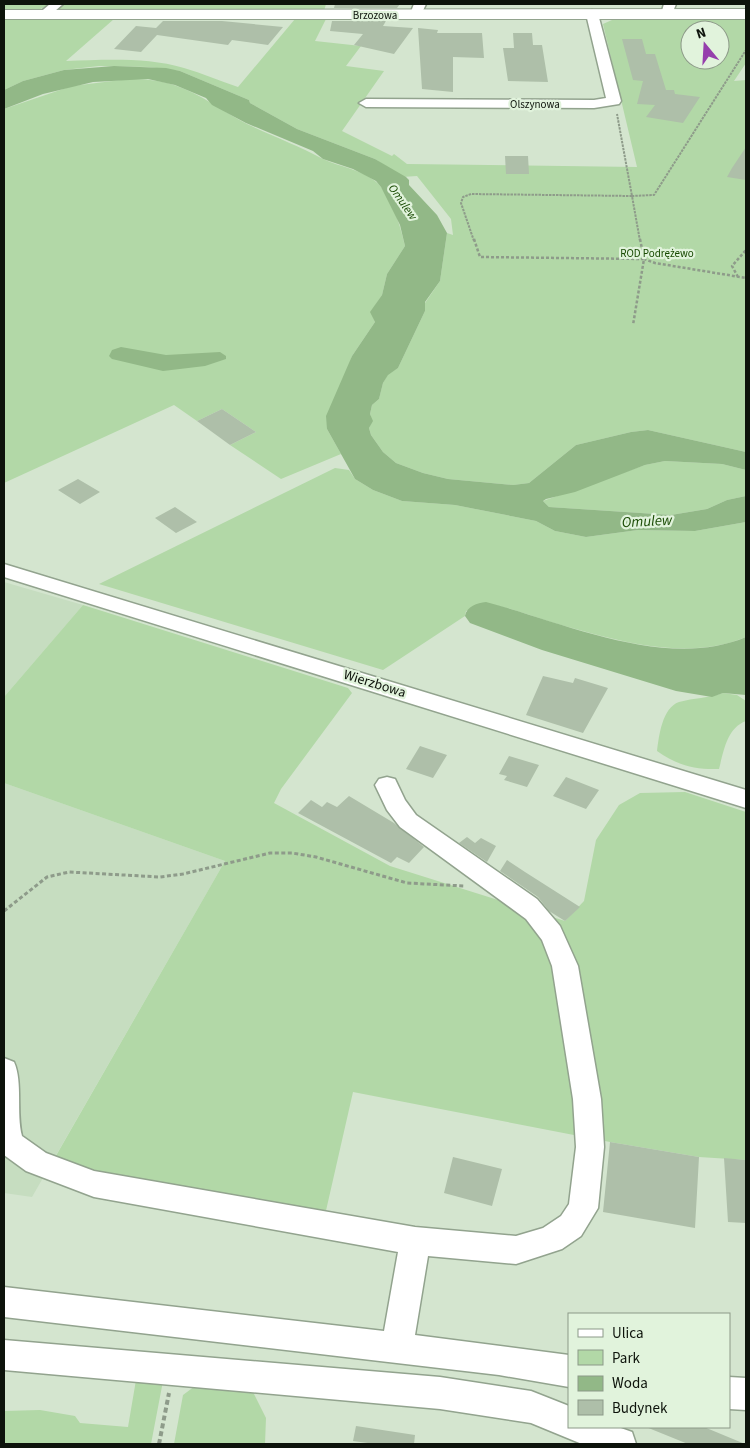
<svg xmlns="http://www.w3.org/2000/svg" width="750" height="1448" font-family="'Source Sans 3',sans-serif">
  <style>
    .built { fill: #c6ddc0 }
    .green { fill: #b2d8a7; fill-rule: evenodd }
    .water { fill: #92b887 }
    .building { fill: #aebfa9 }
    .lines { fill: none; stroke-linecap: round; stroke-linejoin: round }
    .minor-casing { stroke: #92a38e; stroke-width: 3 }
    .major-casing { stroke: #92a38e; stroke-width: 2 }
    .path-far3 { stroke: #8e9b8a; stroke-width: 2; stroke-dasharray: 2.5 1; stroke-linecap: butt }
    .path-far2 { stroke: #8e9b8a; stroke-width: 2.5; stroke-dasharray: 3 2; stroke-linecap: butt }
    .path-far1 { stroke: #8e9b8a; stroke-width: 3; stroke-dasharray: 4 2.5; stroke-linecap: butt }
    .path { stroke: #8e9b8a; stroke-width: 4; stroke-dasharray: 5 3; stroke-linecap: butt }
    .minor { fill: #fff; fill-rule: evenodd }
    .major { fill: #fff; fill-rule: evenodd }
    .labels { text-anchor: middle; stroke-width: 4.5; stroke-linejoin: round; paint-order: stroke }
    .far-street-label { font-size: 11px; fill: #0d130b; stroke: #e1f3dc }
    .far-park-label { font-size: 11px; fill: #184a02; stroke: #e1f3dc }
    .far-water-label { font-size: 12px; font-style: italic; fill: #1b4c05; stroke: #e1f3dc }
    .street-label { font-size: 14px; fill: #0d130b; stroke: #e1f3dc }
    .water-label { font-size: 15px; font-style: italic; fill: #1b4c05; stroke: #e1f3dc }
  </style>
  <rect width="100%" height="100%" fill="#d4e5cf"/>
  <path class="built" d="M 4,582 L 83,605 L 4,697 Z
    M 4,783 L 225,861 L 32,1197 L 4,1193 Z"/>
  <path class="green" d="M 4,4 L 51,4 L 36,11 L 4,11 Z
    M 61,4 L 326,4 L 324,11 L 145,9 L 54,11 Z
    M 4,19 L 114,19 L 66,61 C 104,60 146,57 184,68 C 202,73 220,81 238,87 L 295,19 L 326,19 L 315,41 L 361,46 L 346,66 L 384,71 L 342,131 L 392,156 L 394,154 L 407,164 L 637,167 L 603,24 L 612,20 L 746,20 L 746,63 L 734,81 L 746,80 L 746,452 L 648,430 L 631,432 L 576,445 L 529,483 L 513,485 L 448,479 L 423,473 L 396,463 L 383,452 L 371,435 L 369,428 L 372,421 L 370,414 L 372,405 L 379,399 L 383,383 L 388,374 L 398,368 L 425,311 L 425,303 L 440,281 L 447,233 L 453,235 L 451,219 L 417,176 L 402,177 L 375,159 L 297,129 L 250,103 L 249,100 L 180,71 L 149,67 L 99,66 L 64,70 L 23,81 L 4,90 ZM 690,30 L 720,30 L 720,60 L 690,60 Z
    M 129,79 C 145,79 159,80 174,85 C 201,94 222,111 247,124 C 272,136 299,146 323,159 C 340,167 360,169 375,181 C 391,193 401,228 405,246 L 387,274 L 382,295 L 371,312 L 375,322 L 352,356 L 327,429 L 341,454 L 281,479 L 230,445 L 256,432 L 222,409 L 197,421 L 174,405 L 4,483 L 4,109 L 72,86 Z
    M 665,461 L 722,464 L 746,470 L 746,496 L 727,500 L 707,509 L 671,515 L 549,507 L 543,501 L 645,465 Z
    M 335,468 L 349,470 L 355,479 L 373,490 L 402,501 L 455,505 L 536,521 L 555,531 L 586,537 L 638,530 L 695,531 L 746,522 L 746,637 C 685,663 611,639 551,622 C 541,619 498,604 492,605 C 483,605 474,609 466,611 L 465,616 L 383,670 L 99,584 Z
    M 83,605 L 348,688 L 352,693 L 281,789 L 274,803 L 390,866 L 565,921 L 584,901 L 596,840 L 619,805 L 640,793 L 685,792 L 746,812 L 746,1160 L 699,1157 L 610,1142 L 353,1092 L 325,1215 L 91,1177 L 53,1161 L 225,861 L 4,783 L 4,697 Z
    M 723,693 L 737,695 L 746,701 L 746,721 C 727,728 724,750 719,769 C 696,770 676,765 657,751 C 659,736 662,708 679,702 C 694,698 708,698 723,693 Z
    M 136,1380 L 163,1381 L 151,1444 L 4,1444 L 4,1411 L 40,1410 L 75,1416 L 80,1423 L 128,1427 Z
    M 195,1386 L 253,1392 L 266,1418 L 265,1444 L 174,1444 L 183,1395 Z"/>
  <path class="water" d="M 114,66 L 166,68 L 180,71 L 249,100 L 250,103 L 297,129 L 375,159 L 406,177 L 409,180 L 409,185 L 437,215 L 447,233 L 440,281 L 425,302 L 425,311 L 398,368 L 388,375 L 383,383 L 379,399 L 372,405 L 370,414 L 373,421 L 369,428 L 371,435 L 383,452 L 396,463 L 423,473 L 448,479 L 513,485 L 529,483 L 576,445 L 631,432 L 648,430 L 746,452 L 746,470 L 722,464 L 665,461 L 645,465 L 575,492 L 546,499 L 543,501 L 549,507 L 671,515 L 707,509 L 727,500 L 746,496 L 746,522 L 695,531 L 638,530 L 586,537 L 555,531 L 536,521 L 455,505 L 402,501 L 373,490 L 355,479 L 327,429 L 326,416 L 352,356 L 375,322 L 370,312 L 382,295 L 387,274 L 405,246 L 400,225 L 381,187 L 376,181 L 353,169 L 323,159 L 313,151 L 246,123 L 212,105 L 206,98 L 175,85 L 148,79 L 93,82 L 43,94 L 4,109 L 4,90 L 23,81 L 64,70 Z
    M 121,347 L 166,355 L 220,352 L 226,356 L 226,359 L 205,366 L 163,371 L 112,359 L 109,356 L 112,350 Z
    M 486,602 C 563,622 667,671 746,637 L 746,695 L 723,693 L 712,697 L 676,691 L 542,650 L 470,623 L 465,616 C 467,606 477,603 486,602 Z"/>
  <path class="building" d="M 335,4 L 400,4 L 397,8 L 334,8 Z
    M 163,21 L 222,21 L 283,27 L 268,45 L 232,40 L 228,45 L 157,35 L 141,52 L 114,49 L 136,26 L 156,28 Z
    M 332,21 L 386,21 L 383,26 L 413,28 L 394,54 L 354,45 L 363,34 L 330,31 Z
    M 418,28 L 438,30 L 437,33 L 482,33 L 484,58 L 453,57 L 453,92 L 422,89 Z
    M 513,33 L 532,33 L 533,45 L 542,45 L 548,82 L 508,81 L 503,48 L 514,48 Z
    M 622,39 L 642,39 L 646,54 L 655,54 L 666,90 L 674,90 L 675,94 L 700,97 L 683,123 L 646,117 L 655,105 L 637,104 L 643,81 L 633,80 Z
    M 746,147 L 746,180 L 727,177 L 732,168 Z
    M 505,156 L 528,156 L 529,174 L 506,174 Z
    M 222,409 L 256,432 L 230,445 L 197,421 Z
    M 78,479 L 100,492 L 80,504 L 58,490 Z
    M 175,507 L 197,522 L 176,533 L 155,518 Z
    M 543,676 L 573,683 L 575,678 L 608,688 L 583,733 L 526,715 Z
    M 420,746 L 447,755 L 433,778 L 406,769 Z
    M 509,756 L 539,765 L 527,787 L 504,780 L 507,776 L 499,774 Z
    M 566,777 L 599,790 L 586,809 L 553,796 Z
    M 349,796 L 394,823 L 424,847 L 409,863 L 397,857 L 391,863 L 298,813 L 311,800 L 322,807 L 327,802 L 337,807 Z
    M 467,837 L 475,843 L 481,838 L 496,846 L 487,862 L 459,843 Z
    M 507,860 L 525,872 L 580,907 L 565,921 L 549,911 L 538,897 L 500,871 Z
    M 610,1142 L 699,1157 L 695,1228 L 603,1212 Z
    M 453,1157 L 502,1169 L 492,1206 L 444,1193 Z
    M 724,1158 L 746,1160 L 746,1223 L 728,1222 Z
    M 356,1426 L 415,1435 L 414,1444 L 375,1444 L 353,1441 Z
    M 646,1427 L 704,1427 L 745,1444 L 688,1444 Z"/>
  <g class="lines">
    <defs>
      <path id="minor" d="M 50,4 L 63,4 L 47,18 L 39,18 L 37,15 Z
        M 414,4 L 426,4 L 420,17 L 416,18 L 410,14 Z
        M 664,4 L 676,4 L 671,17 L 667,18 L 661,14 Z
        M 592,10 L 598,14 L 621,101 L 619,104 L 594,108 L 366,107 L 359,103 L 366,99 L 594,100 L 606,98 L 586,14 Z
        M 4,564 L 746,790 L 746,808 L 4,577 Z
        M 387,777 L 395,779 L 405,800 L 416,815 L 537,899 L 560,926 L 578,966 L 601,1099 L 604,1147 L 598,1208 L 581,1236 L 562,1249 L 516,1264 L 428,1256 L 415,1335 L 569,1355 L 569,1387 L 499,1375 L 4,1317 L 4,1287 L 384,1331 L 398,1252 L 94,1197 L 26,1171 L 4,1155 L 4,1058 L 14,1062 C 23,1082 16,1113 22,1136 L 46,1153 L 94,1171 L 415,1227 L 516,1236 L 543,1228 L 561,1216 L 569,1204 L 576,1147 L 573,1099 L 552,966 L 542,940 L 526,919 L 400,827 L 387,810 L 375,785 L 379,779 Z
        M 4,1340 L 440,1377 L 531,1391 L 569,1406 L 569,1427 L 618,1427 L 632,1432 L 636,1444 L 582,1444 L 531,1423 L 440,1409 L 4,1370 Z
        M 729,1377 L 746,1378 L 746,1410 L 729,1409 Z"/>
      <path id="major" d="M 746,9 L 746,19 L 4,19 L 4,10 Z"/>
    </defs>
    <use href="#minor" class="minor-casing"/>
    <use href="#major" class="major-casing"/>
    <path class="path-far3" d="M 474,241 L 461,203 L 463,197 L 471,194 L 632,196 L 617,114
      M 640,241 L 632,196 L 654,195 L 746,50"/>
    <path class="path-far2" d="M 474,239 L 480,257 L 644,259 L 633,325
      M 640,239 L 644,259 L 655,263 L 746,278
      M 738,277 L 732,266 L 746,250"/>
    <path class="path-far1" d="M 4,911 L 47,877 L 69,872 L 160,877 L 183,874 L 270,853 L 292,853 L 316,857 L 407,883 L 464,886"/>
    <path class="path" d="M 159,1444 L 169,1393"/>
    <use href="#minor" class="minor"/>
    <use href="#major" class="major"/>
  </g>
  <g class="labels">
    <g class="far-street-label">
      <text x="375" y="19">Brzozowa</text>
      <text x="535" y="108">Olszynowa</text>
    </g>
    <g class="far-park-label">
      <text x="657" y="257">ROD Podrężewo</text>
    </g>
    <g class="far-water-label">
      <text transform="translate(403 202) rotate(55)" y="4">Omulew</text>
    </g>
    <g class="street-label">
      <text transform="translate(375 683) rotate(17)" y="5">Wierzbowa</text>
    </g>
    <g class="water-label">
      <text transform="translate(647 521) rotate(-3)" y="5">Omulew</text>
    </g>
  </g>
  <rect width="750" height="1448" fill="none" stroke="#0d130b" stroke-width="10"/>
  <rect x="568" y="1313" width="162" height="115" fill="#e1f3dc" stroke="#8c9988"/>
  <rect x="578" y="1329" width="25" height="8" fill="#ffffff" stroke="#8c9988"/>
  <text x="612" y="1338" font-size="15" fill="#0d130b">Ulica</text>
  <rect x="578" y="1350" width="25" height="15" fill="#b2d8a7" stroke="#8c9988"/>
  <text x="612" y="1363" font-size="15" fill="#0d130b">Park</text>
  <rect x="578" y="1376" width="25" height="15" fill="#92b887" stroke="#8c9988"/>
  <text x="612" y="1388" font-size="15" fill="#0d130b">Woda</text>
  <rect x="578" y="1400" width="25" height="15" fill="#aebfa9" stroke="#8c9988"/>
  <text x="612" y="1413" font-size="15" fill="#0d130b">Budynek</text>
  <g transform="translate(705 45) rotate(342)"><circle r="24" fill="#e1f3dc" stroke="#8c9988"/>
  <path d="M0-4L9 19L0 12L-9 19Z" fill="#953fac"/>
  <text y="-8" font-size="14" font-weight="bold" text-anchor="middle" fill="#0d130b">N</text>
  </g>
</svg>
